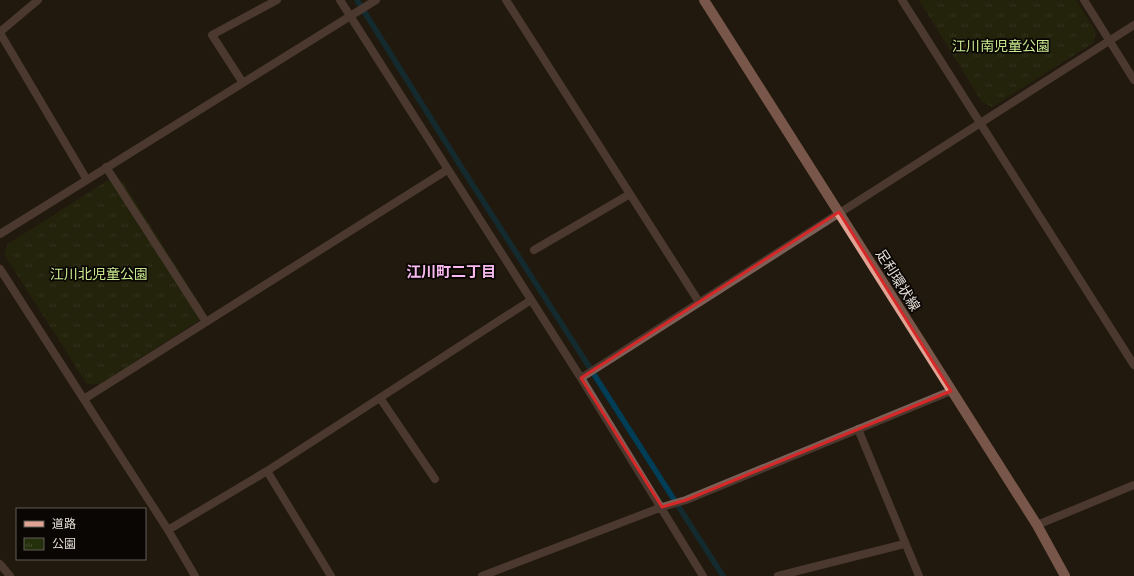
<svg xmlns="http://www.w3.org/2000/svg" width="1134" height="576" font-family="Cabin,'Noto Sans JP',sans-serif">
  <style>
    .park { fill: url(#park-tufts) }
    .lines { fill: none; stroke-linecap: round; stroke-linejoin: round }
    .stream { stroke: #003e57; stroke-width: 5.5 }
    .minor { stroke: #7c5f57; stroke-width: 8 }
    .tertiary { stroke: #7c5f57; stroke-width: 8 }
    .primary { stroke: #e0a393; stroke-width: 10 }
    .marked { fill: none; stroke: #d62828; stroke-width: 3; stroke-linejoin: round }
    .labels { text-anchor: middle; stroke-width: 3.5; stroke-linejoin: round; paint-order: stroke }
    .park-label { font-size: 14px; fill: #c9e98f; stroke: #090603 }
    .street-label { font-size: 14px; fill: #e3ddd5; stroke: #090603 }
    .neighbourhood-label { font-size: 15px; font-weight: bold; fill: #f8b9ee; stroke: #090603 }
  </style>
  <defs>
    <pattern id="park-tufts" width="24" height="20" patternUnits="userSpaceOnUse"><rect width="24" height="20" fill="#242f0b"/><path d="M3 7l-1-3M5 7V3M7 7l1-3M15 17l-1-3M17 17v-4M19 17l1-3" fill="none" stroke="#444d2e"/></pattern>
  </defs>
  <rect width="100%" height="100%" fill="#221a0e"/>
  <path class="park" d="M 919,0 L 1076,0 L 1096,32 L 1093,43 L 992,107 L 982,102 Z
    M 110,179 L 123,182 L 203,309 L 198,321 L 100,384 L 87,384 L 4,254 L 8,244 Z"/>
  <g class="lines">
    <path class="stream" d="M 357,0 L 460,165 L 723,576"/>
    <path class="minor" d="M 340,0 L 581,378 L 703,576
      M 506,0 L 699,302
      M 902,0 L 1134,365
      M 1084,0 L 1134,80
      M 0,33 L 87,180
      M 243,83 L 212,35 L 277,0
      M 106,167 L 206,322
      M 0,234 L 376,0
      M 534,250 L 630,194
      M 0,269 L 168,530 L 195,576
      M 581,378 L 1134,25
      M 380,398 L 435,479
      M 84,399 L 447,170
      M 858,429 L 919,576
      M 267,471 L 331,576
      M 1037,525 L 1134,485
      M 168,530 L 267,471 L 531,300
      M 482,576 L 662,507 L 686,500 L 951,391
      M 778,576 L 904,544"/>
    <path class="tertiary" d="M 0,32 L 38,0
      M 0,564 L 10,576"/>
    <path class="primary" d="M 704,0 L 1037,525 L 1065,576"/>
  </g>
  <path d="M0 0H1134V576H0ZM 839,212 L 951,391 L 686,500 L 662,507 L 581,378 Z" fill="#221a0e" fill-opacity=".55" fill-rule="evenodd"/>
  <path class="marked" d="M 839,212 L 951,391 L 686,500 L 662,507 L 581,378 Z"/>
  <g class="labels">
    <g class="park-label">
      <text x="1001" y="51">江川南児童公園</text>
      <text x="99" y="279">江川北児童公園</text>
    </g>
    <g class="street-label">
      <text transform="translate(898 280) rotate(58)" y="5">足利環状線</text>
    </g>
    <g class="neighbourhood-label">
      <text x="451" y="277">江川町二丁目</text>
    </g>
  </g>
  <rect x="16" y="508" width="130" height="52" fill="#090603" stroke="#605c57"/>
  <rect x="24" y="521" width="20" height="6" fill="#e0a393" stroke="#605c57"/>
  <text x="52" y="528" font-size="12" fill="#e3ddd5">道路</text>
  <rect x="24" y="538" width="20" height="12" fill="url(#park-tufts)" stroke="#605c57"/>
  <text x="52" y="548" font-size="12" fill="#e3ddd5">公園</text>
</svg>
